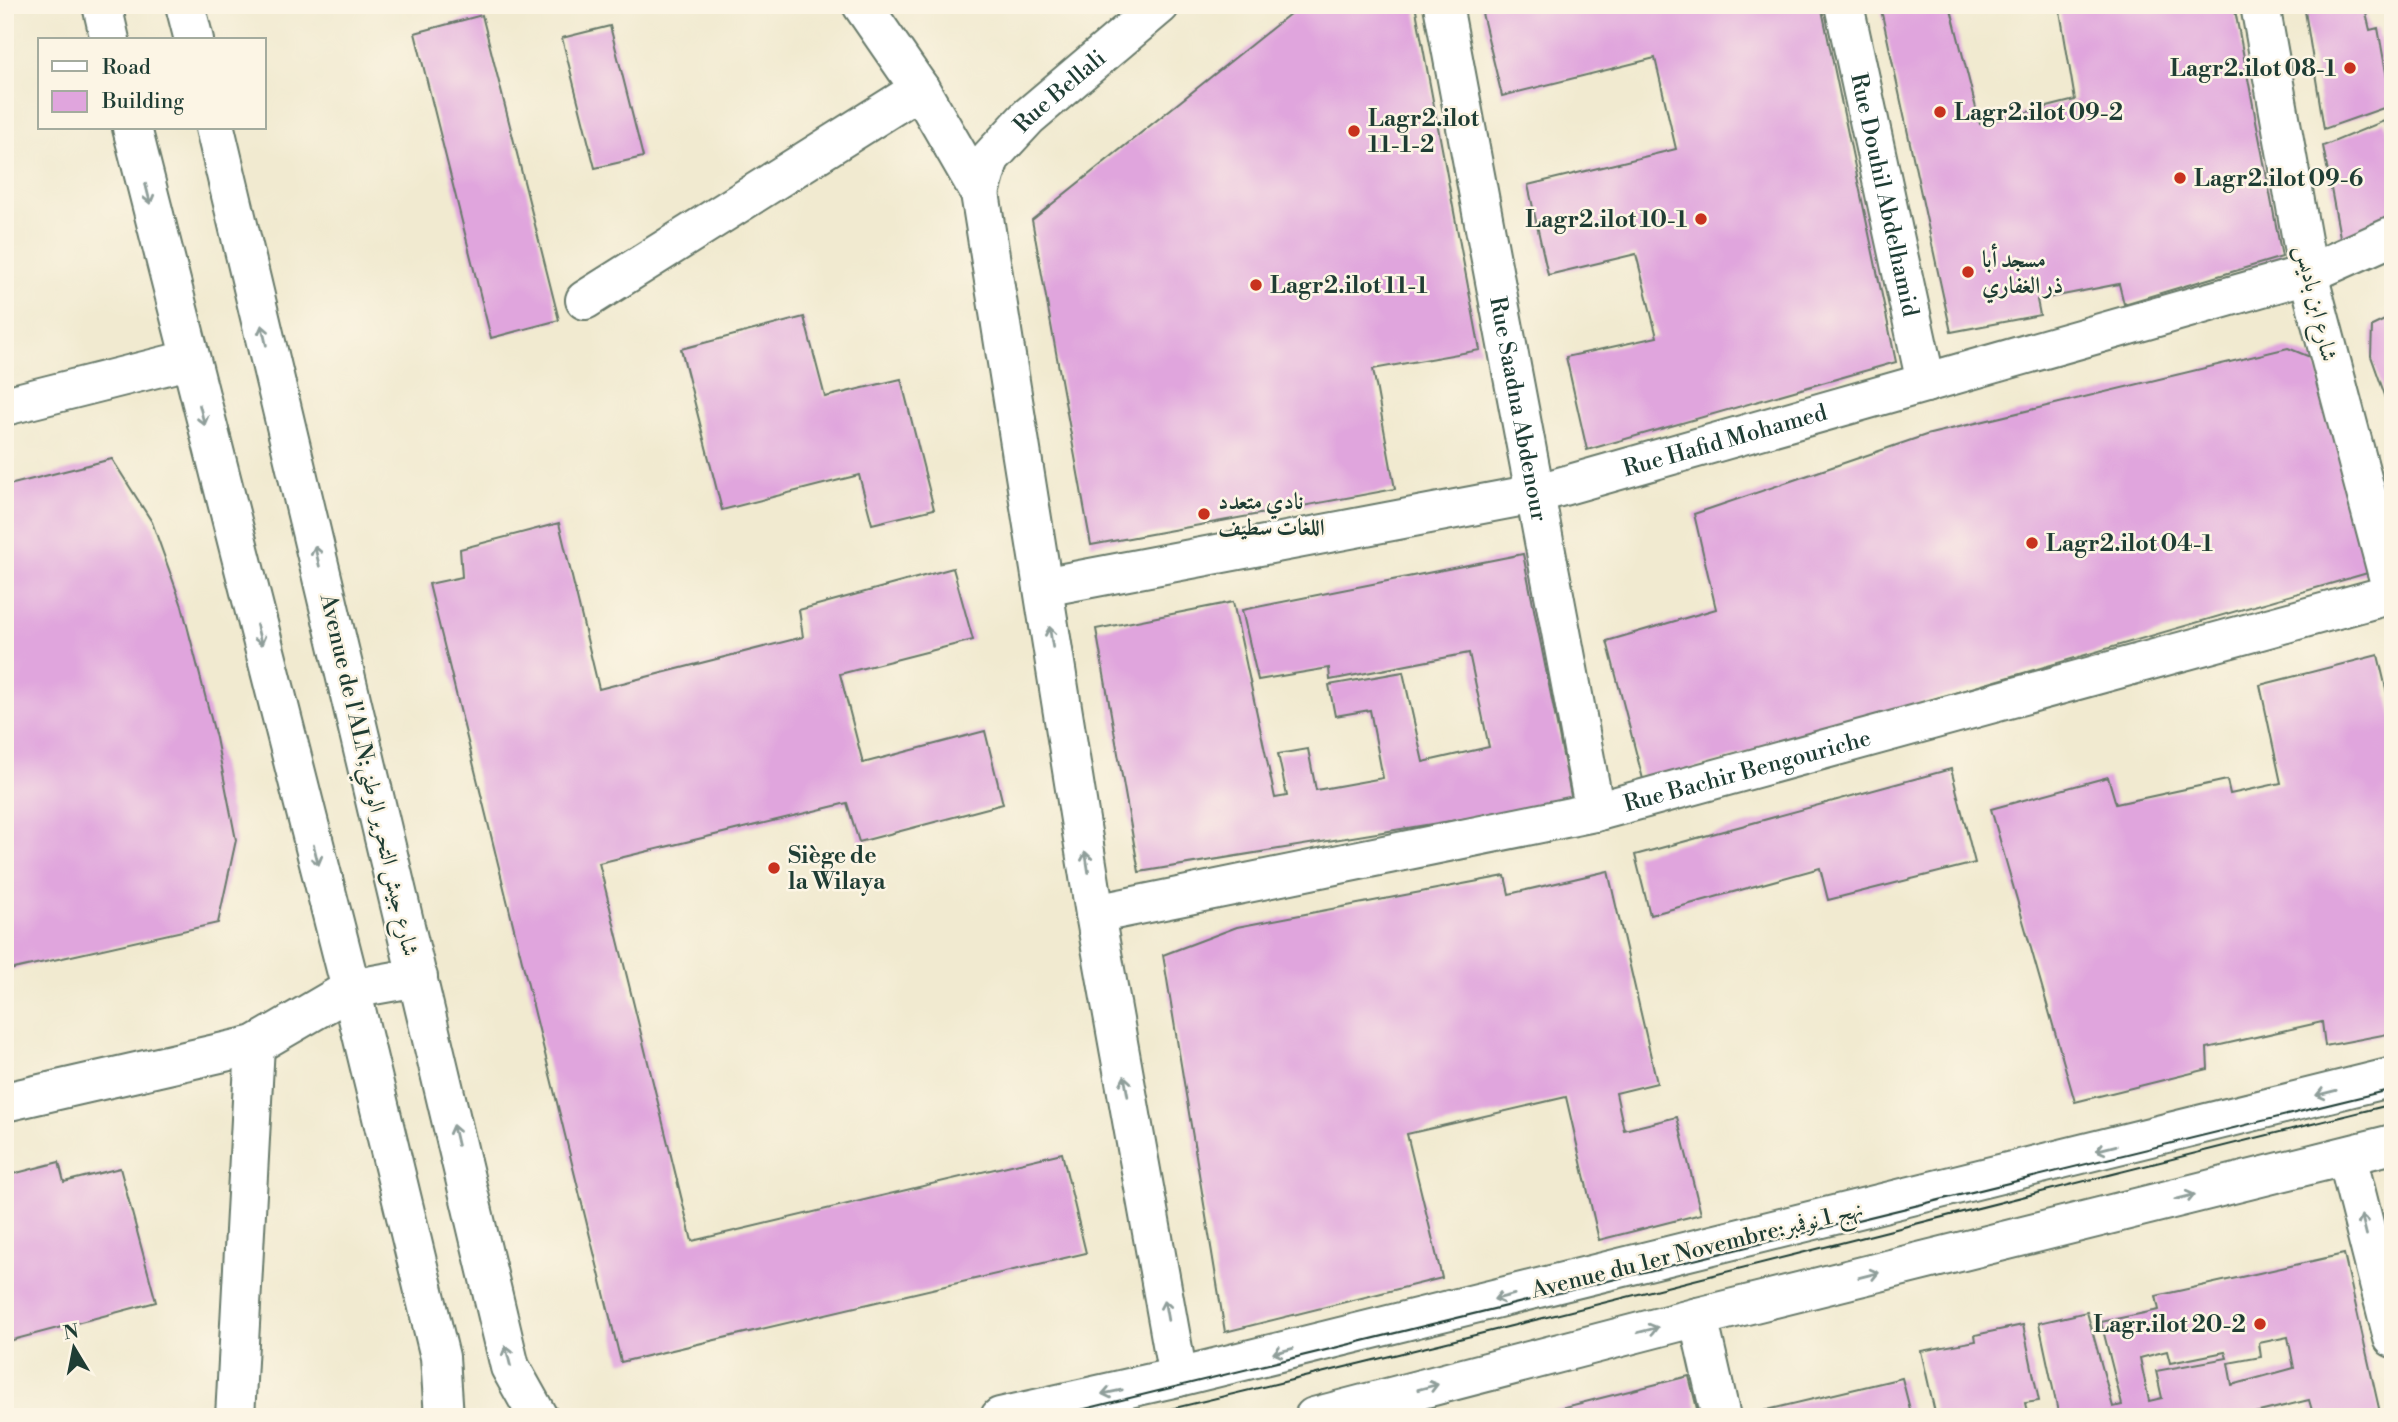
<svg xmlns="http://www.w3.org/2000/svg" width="2398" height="1422" font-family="'Libre Bodoni',Amiri,serif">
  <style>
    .building { fill: #e0a5dd; fill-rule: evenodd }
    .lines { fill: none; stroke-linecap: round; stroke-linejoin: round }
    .minor-casing { stroke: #687a6b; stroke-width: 42 }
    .major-casing { stroke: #687a6b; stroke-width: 42 }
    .minor { stroke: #fff; stroke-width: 38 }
    .major { stroke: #fff; stroke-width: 38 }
    .tram { stroke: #1f3d34; stroke-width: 2 }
    .oneway { stroke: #8f9e9a }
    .poi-dot { fill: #c8321e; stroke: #fcf5e5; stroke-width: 2.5 }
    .labels { text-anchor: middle; stroke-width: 5; stroke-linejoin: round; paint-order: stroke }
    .poi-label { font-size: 23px; font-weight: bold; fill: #1f3d34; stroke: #fcf5e5; text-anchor: start }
    .street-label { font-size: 23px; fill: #1f3d34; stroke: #fcf5e5 }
  </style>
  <rect width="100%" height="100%" fill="#fcf5e5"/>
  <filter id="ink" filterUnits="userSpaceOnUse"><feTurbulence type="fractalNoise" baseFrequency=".0143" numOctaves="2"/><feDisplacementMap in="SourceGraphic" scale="14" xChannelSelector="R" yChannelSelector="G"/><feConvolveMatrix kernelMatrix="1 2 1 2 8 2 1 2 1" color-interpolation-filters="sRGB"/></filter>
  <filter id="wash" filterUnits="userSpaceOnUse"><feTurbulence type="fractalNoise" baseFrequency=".00686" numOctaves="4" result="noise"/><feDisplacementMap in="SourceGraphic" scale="28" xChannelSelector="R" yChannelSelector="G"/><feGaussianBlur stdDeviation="1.57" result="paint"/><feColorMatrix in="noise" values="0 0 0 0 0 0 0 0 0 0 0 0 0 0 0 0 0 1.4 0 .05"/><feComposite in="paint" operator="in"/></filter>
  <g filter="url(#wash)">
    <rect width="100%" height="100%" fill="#f1ead0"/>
    <g id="blocks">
      <path class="building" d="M 1301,5 L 1415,5 L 1480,350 L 1373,369 L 1395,489 L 1091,545 L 1032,220 Z
        M 1480,5 L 1821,5 L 1896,362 L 1587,450 L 1566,357 L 1657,337 L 1636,254 L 1548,275 L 1528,185 L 1676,149 L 1655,58 L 1502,96 Z
        M 1880,5 L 1950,5 L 1980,124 L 2075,100 L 2059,5 L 2234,5 L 2282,257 L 2124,304 L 2119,284 L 2037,300 L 2040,315 L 1951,332 Z
        M 2304,5 L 2364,5 L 2370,30 L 2378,28 L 2392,105 L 2324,129 Z
        M 482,15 L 559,320 L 491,338 L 415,33 Z
        M 610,26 L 643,157 L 595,168 L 562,38 Z
        M 2384,121 L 2393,142 L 2393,218 L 2341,242 L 2323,146 Z
        M 2393,316 L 2393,415 L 2392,415 L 2371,356 L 2372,326 Z
        M 804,317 L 825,397 L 901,379 L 934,509 L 872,524 L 859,475 L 722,510 L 681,349 Z
        M 2288,348 L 2315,359 L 2371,572 L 1644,783 L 1607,641 L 1716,609 L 1694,514 L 1926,435 Z
        M 112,459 L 152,522 L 182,606 L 216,738 L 236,840 L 218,923 L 5,971 L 5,486 Z
        M 559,523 L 599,689 L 803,637 L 799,610 L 953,568 L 973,640 L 840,674 L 863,763 L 985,731 L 1003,804 L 859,842 L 847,803 L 599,863 L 692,1241 L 1062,1153 L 1086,1253 L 621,1362 L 429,584 L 462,577 L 460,549 Z
        M 1523,554 L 1572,801 L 1139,872 L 1096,629 L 1233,602 L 1275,798 L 1287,796 L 1278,754 L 1308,749 L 1316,790 L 1383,778 L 1370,710 L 1335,716 L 1329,685 L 1403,672 L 1423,762 L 1489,747 L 1469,653 L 1330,680 L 1329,668 L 1258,680 L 1242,610 Z
        M 2378,655 L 2393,718 L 2393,1033 L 2325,1046 L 2322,1022 L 2207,1048 L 2208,1069 L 2075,1102 L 1991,809 L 2108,777 L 2116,804 L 2227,780 L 2230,794 L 2281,783 L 2260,685 Z
        M 1951,769 L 1975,863 L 1828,900 L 1820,868 L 1650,915 L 1635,855 Z
        M 1608,871 L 1657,1083 L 1616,1093 L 1624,1130 L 1677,1117 L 1701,1214 L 1599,1240 L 1566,1097 L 1407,1134 L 1442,1278 L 1225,1332 L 1163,955 L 1237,927 L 1505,876 L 1509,894 Z
        M 59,1162 L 64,1182 L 120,1168 L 156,1302 L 5,1342 L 5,1176 Z
        M 2344,1254 L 2381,1417 L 2305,1417 L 2313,1414 L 2309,1400 L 2238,1417 L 2043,1417 L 2058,1412 L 2039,1323 L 2087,1312 L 2113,1407 L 2122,1405 L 2101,1322 L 2159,1310 L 2156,1296 ZM 2288,1337 L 2294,1368 L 2232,1385 L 2228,1363 L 2261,1357 L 2259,1343 ZM 2167,1351 L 2170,1363 L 2225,1352 L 2227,1358 L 2156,1371 L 2162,1398 L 2149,1401 L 2140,1358 Z
        M 2023,1325 L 2039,1401 L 2025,1403 L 2028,1417 L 1936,1417 L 1921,1351 L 1976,1341 L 1975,1335 Z
        M 1689,1376 L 1699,1417 L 1529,1417 L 1529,1416 Z
        M 1902,1378 L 1912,1417 L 1755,1417 L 1754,1413 Z"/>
    </g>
  </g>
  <g filter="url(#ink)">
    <use href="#blocks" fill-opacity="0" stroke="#687a6b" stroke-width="2"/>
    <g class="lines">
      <defs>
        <g id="minor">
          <path d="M 862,5 L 920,89 L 980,193 L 1095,914 L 1178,1377"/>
          <path id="s1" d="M 1443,5 L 1595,812"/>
          <path id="s2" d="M 1844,5 L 1926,383"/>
          <path d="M 2260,5 L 2308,274 L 2393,595"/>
          <path id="s3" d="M 980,193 L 990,158 L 1028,117 L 1160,5"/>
          <path d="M 585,300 L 920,89"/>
          <path d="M 5,406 L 188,360"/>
          <path id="s4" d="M 1043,587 L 1535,494 L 2308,274 L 2393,236"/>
          <path id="s5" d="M 1095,914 L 1595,812 L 2392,594"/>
          <path d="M 5,1102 L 255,1045 L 351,989 L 418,977"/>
          <path d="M 2347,1157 L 2393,1338"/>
          <path d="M 1698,1317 L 1721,1417"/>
          <path d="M 235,1417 L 255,1045"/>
        </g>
        <path id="major" d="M 102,5 L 110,40
          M 185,5 L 194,40
          M 132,128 L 351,989 L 440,1357 L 444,1417
          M 215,128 L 510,1367 L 538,1417
          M 1000,1417 L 1178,1377 L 2393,1077
          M 1314,1417 L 1698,1317 L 2393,1144"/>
      </defs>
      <use href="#minor" class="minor-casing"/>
      <use href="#major" class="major-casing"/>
      <use href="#minor" class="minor"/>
      <use href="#major" class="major"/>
      <path class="tram" d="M 1052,1417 L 2393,1089
        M 1137,1417 C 1557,1318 1974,1207 2393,1104"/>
    </g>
    <defs><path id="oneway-shaft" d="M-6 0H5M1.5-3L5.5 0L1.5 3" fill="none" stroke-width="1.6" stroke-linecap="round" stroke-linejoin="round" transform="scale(1.75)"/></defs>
    <g class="oneway">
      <use href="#oneway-shaft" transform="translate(148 194) rotate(76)"/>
      <use href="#oneway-shaft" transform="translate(264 335) rotate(-103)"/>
      <use href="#oneway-shaft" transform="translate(202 415) rotate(76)"/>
      <use href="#oneway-shaft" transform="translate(317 556) rotate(-103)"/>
      <use href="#oneway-shaft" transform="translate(259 635) rotate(76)"/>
      <use href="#oneway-shaft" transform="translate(1051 637) rotate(-99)"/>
      <use href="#oneway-shaft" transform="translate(316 855) rotate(76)"/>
      <use href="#oneway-shaft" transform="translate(1087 862) rotate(-99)"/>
      <use href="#oneway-shaft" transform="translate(1126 1086) rotate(-100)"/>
      <use href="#oneway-shaft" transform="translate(2326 1093) rotate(166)"/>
      <use href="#oneway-shaft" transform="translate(455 1135) rotate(-103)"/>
      <use href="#oneway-shaft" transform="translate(2106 1148) rotate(166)"/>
      <use href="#oneway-shaft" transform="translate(2185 1197) rotate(-14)"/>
      <use href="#oneway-shaft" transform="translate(2364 1225) rotate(-104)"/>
      <use href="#oneway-shaft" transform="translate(1869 1275) rotate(-14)"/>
      <use href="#oneway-shaft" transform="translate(1504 1297) rotate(166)"/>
      <use href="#oneway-shaft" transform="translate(1166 1310) rotate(-100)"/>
      <use href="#oneway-shaft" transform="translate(1648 1330) rotate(-15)"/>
      <use href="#oneway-shaft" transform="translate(1283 1351) rotate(166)"/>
      <use href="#oneway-shaft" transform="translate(508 1356) rotate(-104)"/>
      <use href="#oneway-shaft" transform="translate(1428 1387) rotate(-15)"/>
      <use href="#oneway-shaft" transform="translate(1112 1392) rotate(168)"/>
    </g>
  </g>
  <g class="poi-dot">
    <circle cx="2350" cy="68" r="7"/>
    <circle cx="1940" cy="112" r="7"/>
    <circle cx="1354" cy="131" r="7"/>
    <circle cx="2180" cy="178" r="7"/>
    <circle cx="1701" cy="219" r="7"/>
    <circle cx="1968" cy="272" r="7"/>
    <circle cx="1256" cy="285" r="7"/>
    <circle cx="1204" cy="514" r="7"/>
    <circle cx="2032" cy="543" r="7"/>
    <circle cx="774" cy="868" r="7"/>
    <circle cx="2260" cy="1324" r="7"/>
  </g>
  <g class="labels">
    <g class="poi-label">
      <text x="2336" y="76" text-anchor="end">Lagr2.ilot 08-1</text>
      <text x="1954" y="120">Lagr2.ilot 09-2</text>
      <text x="1368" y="126">Lagr2.ilot<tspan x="1368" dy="26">11-1-2</tspan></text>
      <text x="2194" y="186">Lagr2.ilot 09-6</text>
      <text x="1687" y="227" text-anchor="end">Lagr2.ilot 10-1</text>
      <text x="1982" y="267">مسجد أبا<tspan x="1982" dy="26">ذر الغفاري</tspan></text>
      <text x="1270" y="293">Lagr2.ilot 11-1</text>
      <text x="1218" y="509">نادي متعدد<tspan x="1218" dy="26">اللغات سطيف</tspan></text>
      <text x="2046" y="551">Lagr2.ilot 04-1</text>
      <text x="788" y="863">Siège de<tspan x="788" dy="26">la Wilaya</tspan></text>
      <text x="2246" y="1332" text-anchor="end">Lagr.ilot 20-2</text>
    </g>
    <g class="street-label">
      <text dy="8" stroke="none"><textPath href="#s3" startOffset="133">Rue Bellali</textPath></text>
      <text dy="8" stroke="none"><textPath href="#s2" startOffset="194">Rue Douhil Abdelhamid</textPath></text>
      <text transform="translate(2317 303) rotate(77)" y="8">شارع ابن باديس</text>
      <text dy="8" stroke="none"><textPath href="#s1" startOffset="411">Rue Saadna Abdenour</textPath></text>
      <text dy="8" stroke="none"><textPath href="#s4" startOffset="698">Rue Hafid Mohamed</textPath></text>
      <text dy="8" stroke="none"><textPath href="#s5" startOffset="668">Rue Bachir Bengouriche</textPath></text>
      <text transform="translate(370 775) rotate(77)" y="8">Avenue de l'ALN;شارع جيش التحرير الوطني</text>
      <text transform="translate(1697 1249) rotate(-14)" y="8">Avenue du 1er Novembre;نهج 1 نوفمبر</text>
    </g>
  </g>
  <rect width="2398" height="1422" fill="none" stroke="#fcf5e5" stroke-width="28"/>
  <rect x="38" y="38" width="228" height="91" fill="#fcf5e5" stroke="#a4ab9e" stroke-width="2"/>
  <rect x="52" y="61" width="35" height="10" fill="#ffffff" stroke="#a4ab9e" stroke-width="2"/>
  <text x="102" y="74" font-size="21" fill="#1f3d34">Road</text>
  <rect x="52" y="91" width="35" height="21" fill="#e0a5dd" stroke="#a4ab9e" stroke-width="2"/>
  <text x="102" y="108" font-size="21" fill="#1f3d34">Building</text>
  <g transform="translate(74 1348) rotate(350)" stroke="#fcf5e5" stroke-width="5" paint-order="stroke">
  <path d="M0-5L12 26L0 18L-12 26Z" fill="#1f3d34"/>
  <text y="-10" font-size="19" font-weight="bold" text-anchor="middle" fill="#1f3d34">N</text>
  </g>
</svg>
